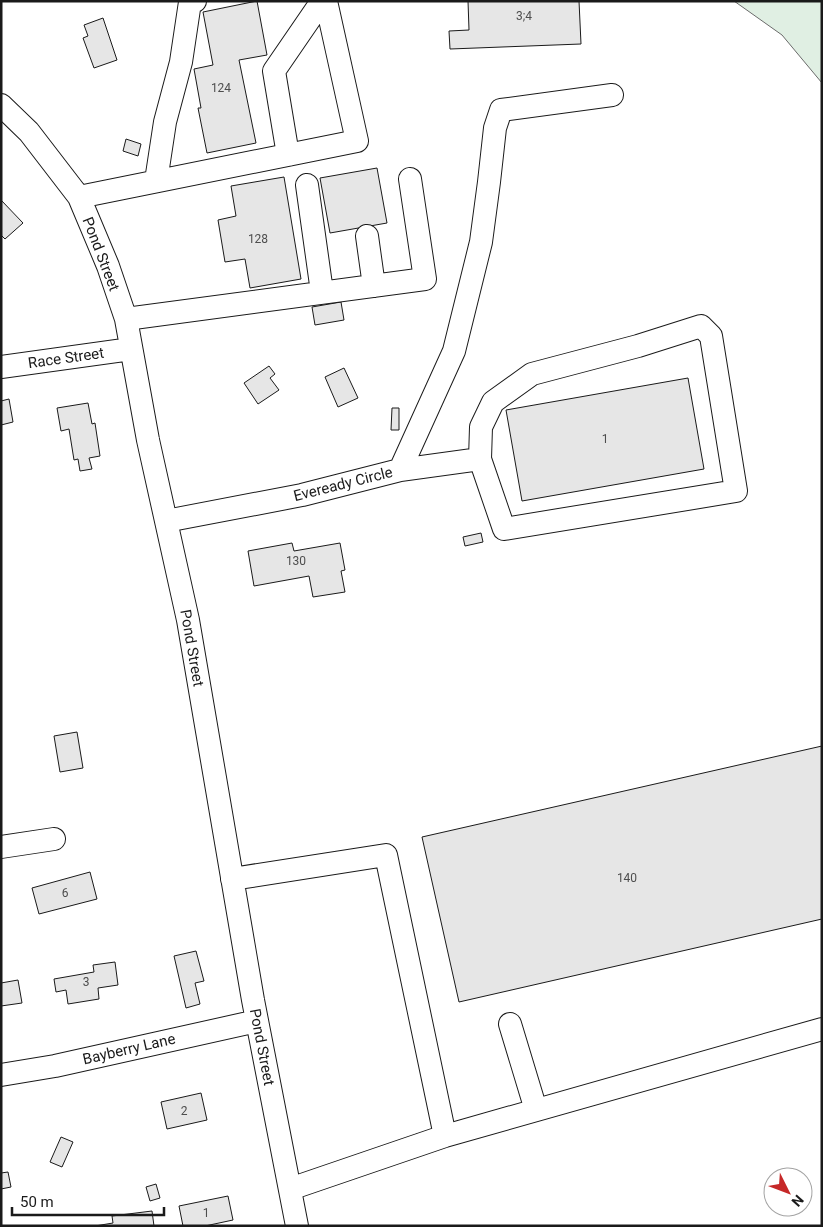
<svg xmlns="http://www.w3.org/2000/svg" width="823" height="1227" font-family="Roboto,sans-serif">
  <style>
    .green { fill: #e0efe3; stroke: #6a6a6a }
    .building { fill: #e6e6e6; stroke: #1a1a1a }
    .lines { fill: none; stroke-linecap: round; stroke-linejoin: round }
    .minor-casing { stroke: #1a1a1a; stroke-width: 24 }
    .minor { stroke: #fff; stroke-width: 22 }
    .labels { text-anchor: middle; stroke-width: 4; stroke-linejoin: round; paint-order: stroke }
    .number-label { font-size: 12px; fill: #4d4d4d }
    .street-label { font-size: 15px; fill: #1a1a1a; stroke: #fff }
  </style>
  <rect width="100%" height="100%" fill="#fff"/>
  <path class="green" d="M 734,1 L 822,1 L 822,83 L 782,35 Z"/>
  <path class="building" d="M 257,1 L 267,55 L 239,60 L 256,143 L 207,153 L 198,108 L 201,108 L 194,69 L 213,65 L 203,12 Z
    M 468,1 L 579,1 L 581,44 L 450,49 L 449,31 L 469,30 Z
    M 103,18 L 117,60 L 94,68 L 83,38 L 88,36 L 84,25 Z
    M 126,139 L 141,144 L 138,156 L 123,151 Z
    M 377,168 L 387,223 L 330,233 L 320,178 Z
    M 284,177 L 301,279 L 250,288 L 245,259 L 225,262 L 218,220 L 236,216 L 231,186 Z
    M 1,200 L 23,223 L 5,239 L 1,235 Z
    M 341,302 L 344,320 L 315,325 L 312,307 Z
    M 269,366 L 275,374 L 270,378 L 279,390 L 258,404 L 244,383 Z
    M 344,368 L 358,398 L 338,407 L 325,377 Z
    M 688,378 L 704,469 L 522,501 L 506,410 Z
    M 9,399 L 13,422 L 1,425 L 1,401 Z
    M 88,403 L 92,424 L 95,423 L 100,456 L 89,458 L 92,469 L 80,471 L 78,459 L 74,460 L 69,429 L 61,431 L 57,408 Z
    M 392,408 L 399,408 L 399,430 L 391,430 Z
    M 481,533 L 483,542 L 465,546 L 463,537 Z
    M 292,543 L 294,551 L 340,543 L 345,570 L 341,571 L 345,592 L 313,597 L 309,576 L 254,586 L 248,551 Z
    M 77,732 L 83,768 L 60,772 L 54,736 Z
    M 822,746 L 822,919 L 459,1002 L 422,837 Z
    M 90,872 L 97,899 L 39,914 L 32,888 Z
    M 196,951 L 204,981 L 195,983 L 200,1004 L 186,1008 L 174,956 Z
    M 115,962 L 118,985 L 98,988 L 99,999 L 68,1004 L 66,990 L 56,992 L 54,979 L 94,972 L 93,965 Z
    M 18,980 L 22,1003 L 1,1006 L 1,983 Z
    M 201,1093 L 207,1120 L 167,1129 L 161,1102 Z
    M 61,1137 L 73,1142 L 62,1167 L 50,1162 Z
    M 8,1172 L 11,1187 L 1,1189 L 1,1173 Z
    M 156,1184 L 160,1198 L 150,1201 L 146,1187 Z
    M 228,1196 L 233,1220 L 205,1226 L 183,1226 L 179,1206 Z
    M 152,1211 L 154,1226 L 95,1226 L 113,1223 L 112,1216 Z"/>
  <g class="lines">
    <defs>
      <path id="minor" d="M 1,105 L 29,132 L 79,197 L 108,266 L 126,319 L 148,440 L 188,620 L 253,1000 L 297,1226
        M 288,155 L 274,71 L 322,1
        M 156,181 L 165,122 L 181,62 L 190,2 L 195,1
        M 307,185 L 322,292
        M 79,197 L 357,141 L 326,1
        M 367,236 L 374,286
        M 126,319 L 425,279 L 410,179
        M 1,367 L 131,349
        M 400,470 L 480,459 L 504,529 L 736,491 L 711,336 L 701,326 L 638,346 L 532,374 L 493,402 L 481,427 L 480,459
        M 166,521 L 302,495 L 400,470 L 454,351 L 481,242 L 489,182 L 495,128 L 501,110 L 612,95
        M 1,847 L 54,839
        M 232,879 L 386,855 L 445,1136
        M 510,1024 L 536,1110
        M 1,1075 L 55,1066 L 257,1021
        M 290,1189 L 445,1136 L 822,1029"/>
    </defs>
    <use href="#minor" class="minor-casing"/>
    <use href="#minor" class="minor"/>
  </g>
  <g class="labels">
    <g class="number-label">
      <text x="524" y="20">3;4</text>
      <text x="221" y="92">124</text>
      <text x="258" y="243">128</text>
      <text x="605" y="443">1</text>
      <text x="296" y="565">130</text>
      <text x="627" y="882">140</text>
      <text x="65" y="897">6</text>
      <text x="86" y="986">3</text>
      <text x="184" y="1115">2</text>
      <text x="206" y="1217">1</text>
    </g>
    <g class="street-label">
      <text transform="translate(101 254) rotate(69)" y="5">Pond Street</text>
      <text transform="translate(66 358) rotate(-8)" y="5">Race Street</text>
      <text transform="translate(343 484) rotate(-14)" y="5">Eveready Circle</text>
      <text transform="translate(192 648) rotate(80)" y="5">Pond Street</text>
      <text transform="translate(262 1047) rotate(79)" y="5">Pond Street</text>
      <text transform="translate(129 1049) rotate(-13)" y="5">Bayberry Lane</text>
    </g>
  </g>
  <rect width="823" height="1227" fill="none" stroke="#1a1a1a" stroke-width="5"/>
  <g transform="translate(788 1192) rotate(132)"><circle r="24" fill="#ffffff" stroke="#a3a3a3"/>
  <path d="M0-4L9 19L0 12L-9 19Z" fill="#c62828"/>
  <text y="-8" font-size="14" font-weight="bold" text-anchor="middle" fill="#1a1a1a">N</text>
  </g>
  <path d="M12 1207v8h152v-8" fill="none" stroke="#1a1a1a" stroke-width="2.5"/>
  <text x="20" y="1207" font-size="15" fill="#1a1a1a" stroke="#ffffff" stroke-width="4" paint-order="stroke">50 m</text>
</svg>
